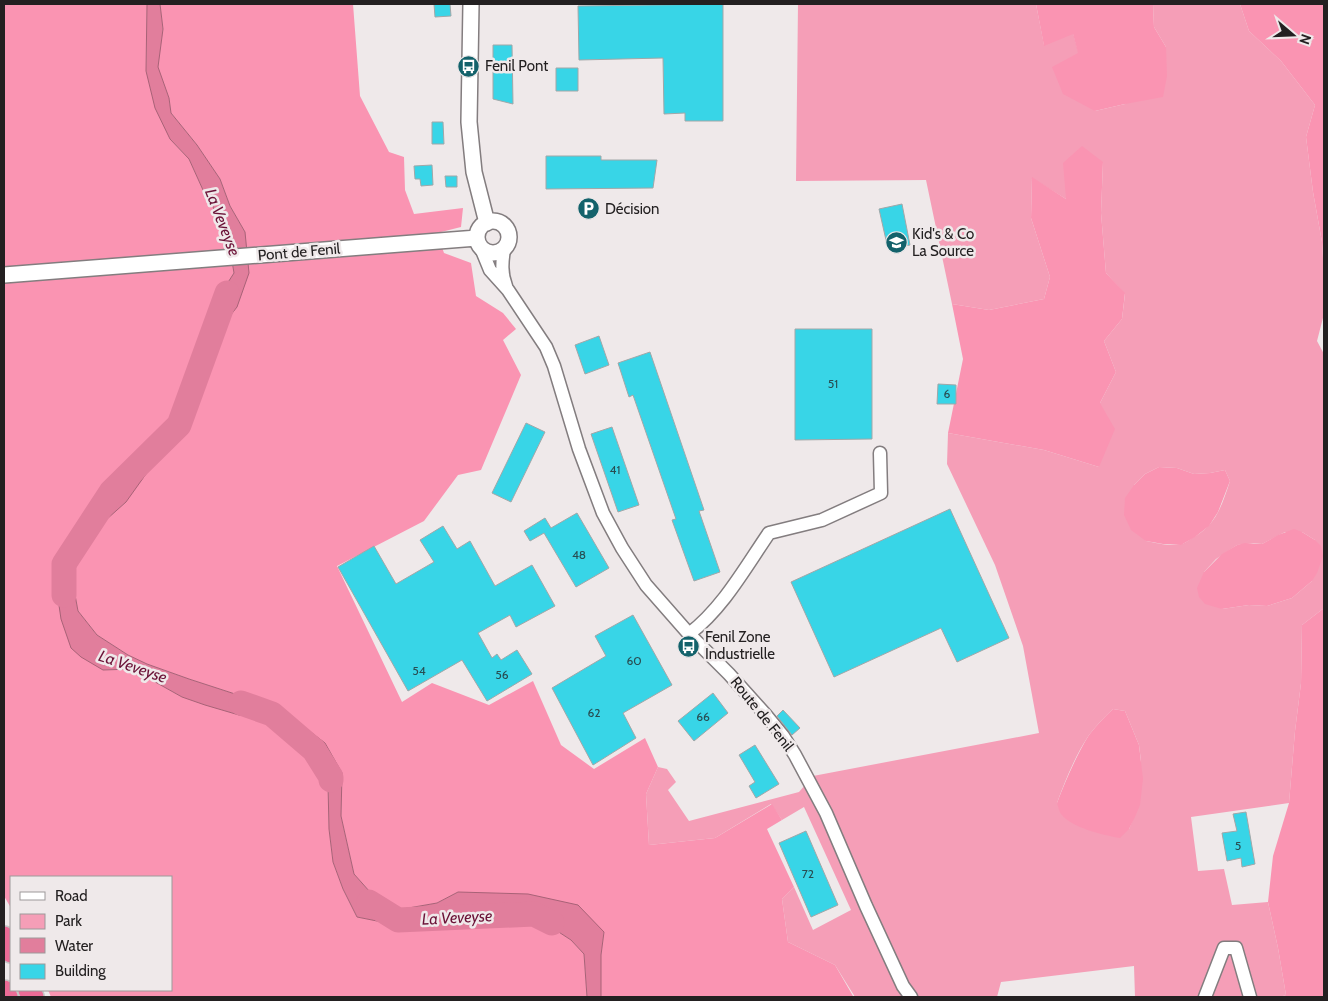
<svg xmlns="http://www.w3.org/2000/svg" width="1328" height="1001" font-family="Cabin,sans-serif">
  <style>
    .green { fill: #f59eb7; fill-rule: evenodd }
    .forest { fill: #fa94b2 }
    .water { fill: #e17e9c; stroke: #a86277 }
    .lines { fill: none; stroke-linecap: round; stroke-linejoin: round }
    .river { stroke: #e17e9c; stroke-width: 25 }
    .building { fill: #38d5e7; stroke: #a1a7a8 }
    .minor-casing { stroke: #837d7f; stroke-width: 15 }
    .tertiary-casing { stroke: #837d7f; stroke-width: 18 }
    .motorway-casing { stroke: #c6c5c5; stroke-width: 24 }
    .minor { stroke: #fff; stroke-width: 12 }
    .tertiary { stroke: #fff; stroke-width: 15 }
    .motorway { stroke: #eb6b96; stroke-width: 21 }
    .labels { text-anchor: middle; stroke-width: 5; stroke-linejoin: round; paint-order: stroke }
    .number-label { font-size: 12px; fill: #284d52 }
    .poi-label { font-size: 15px; fill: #232021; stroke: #efe9ea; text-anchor: start }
    .street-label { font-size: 15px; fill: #232021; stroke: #efe9ea }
    .water-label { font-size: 16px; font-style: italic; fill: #6b1237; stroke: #efe9ea }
  </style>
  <rect width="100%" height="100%" fill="#efe9ea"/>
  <path class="green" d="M 798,4 L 1036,4 L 1044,45 L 1073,33 L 1095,111 L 1125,104 L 1166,47 L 1154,27 L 1153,4 L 1240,4 L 1249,31 L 1281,61 L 1315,105 L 1306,137 L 1313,192 L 1322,242 L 1324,274 L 1324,314 L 1317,341 L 1324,354 L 1324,608 L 1302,625 L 1301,683 L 1295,731 L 1289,803 L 1191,817 L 1198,871 L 1224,869 L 1232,905 L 1268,902 L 1278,948 L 1286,995 L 1280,997 L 1135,997 L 1134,966 L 1001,982 L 997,997 L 855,997 L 835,965 L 788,942 L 782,899 L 794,887 L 813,930 L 851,910 L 804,807 L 782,820 L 771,804 L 715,838 L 649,845 L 646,794 L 658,767 L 667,769 L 676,782 L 668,790 L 689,821 L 799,792 L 813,776 L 1039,733 L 1023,646 L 995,565 L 947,464 L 948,433 L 1044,450 L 1099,467 L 1100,403 L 1116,372 L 1104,341 L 1122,319 L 1125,294 L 1106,273 L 1101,213 L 1103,162 L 1066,199 L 1032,178 L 1031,218 L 1050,277 L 1044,299 L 989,310 L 952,304 L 926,180 L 796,181 ZM 1159,467 L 1177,468 L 1194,474 L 1210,473 L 1225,470 L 1230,481 C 1222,505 1216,526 1192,538 C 1189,540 1185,543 1182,544 C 1173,547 1156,543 1146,541 L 1134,485 L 1145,474 ZM 1285,532 L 1302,532 L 1315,540 L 1312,581 L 1292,598 L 1267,606 L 1249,605 L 1222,609 L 1204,572 L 1216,559 L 1237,545 L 1253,543 L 1262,544 ZM 1113,709 L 1125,711 L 1139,745 L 1141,761 L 1139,805 L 1129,829 L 1057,803 C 1065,781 1076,754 1089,735 C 1096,726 1104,717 1113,709 Z"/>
  <path class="forest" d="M 4,4 L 147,4 L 146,71 L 170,139 L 189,159 L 203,190 L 213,206 L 216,220 L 228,237 L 234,273 L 216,301 L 222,326 L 245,232 L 230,206 L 220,179 L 197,145 L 171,113 L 169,98 L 157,67 L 163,29 L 160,4 L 353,4 L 360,96 L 389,152 L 404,157 L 405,190 L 414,214 L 463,208 L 461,227 L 437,233 L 444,253 L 471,263 L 476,296 L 503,313 L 516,329 L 503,340 L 521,375 L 481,470 L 458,475 L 424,521 L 337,566 L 402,702 L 432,683 L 489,705 L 533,681 L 561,745 L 594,769 L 645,738 L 658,767 L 646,794 L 649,845 L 715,838 L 772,804 L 782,820 L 767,829 L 794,887 L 782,899 L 788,942 L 835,965 L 853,996 L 851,997 L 601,997 L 601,955 L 604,932 L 458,892 L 437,903 L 397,910 L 370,892 L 354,874 L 341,816 L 342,773 L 325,743 L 258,703 L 232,693 L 189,679 L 147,664 L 128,655 L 97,635 L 78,611 L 73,584 L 77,559 L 98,526 L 126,502 L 132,456 L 56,585 L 103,670 L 132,669 L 182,697 L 239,715 L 272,714 L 314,750 L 328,784 L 329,829 L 333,862 L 343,889 L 357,917 L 378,921 L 434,919 L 479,911 L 514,912 L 551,927 L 571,940 L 584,954 L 587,997 L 51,997 L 48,990 L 171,990 L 171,877 L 11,877 L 11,908 L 4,896 Z
    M 1036,4 L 1153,4 L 1154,27 L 1166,47 L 1167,76 L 1163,97 L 1125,104 L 1095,111 L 1063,94 L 1052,67 L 1078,53 L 1073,34 L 1044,46 Z
    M 1240,4 L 1324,4 L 1324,274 L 1322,242 L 1313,192 L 1306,137 L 1315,105 L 1281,61 L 1249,31 Z
    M 1082,146 L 1103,162 L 1101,213 L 1106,273 L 1125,293 L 1122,319 L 1104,341 L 1116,372 L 1100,403 L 1115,429 L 1099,467 L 1044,450 L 948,433 L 963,359 L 952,304 L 989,310 L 1044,299 L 1050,277 L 1031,218 L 1032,177 L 1066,199 L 1063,163 Z
    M 1159,467 L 1177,468 L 1194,474 L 1210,473 L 1225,470 L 1230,481 L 1218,512 L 1209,526 L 1195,537 L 1181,545 L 1163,544 L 1146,541 L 1131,530 L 1124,515 L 1125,498 L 1134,485 L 1145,474 Z
    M 1294,529 L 1302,532 L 1315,540 L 1321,546 L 1323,556 L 1317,573 L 1312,581 L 1292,598 L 1267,606 L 1249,605 L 1222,609 L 1205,604 L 1199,597 L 1197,588 L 1204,572 L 1222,554 L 1237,545 L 1245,543 L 1262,544 L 1278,535 Z
    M 1324,608 L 1324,997 L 1280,997 L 1286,995 L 1278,948 L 1268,902 L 1273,856 L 1289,803 L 1295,731 L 1301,683 L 1302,625 Z
    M 1113,709 L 1125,711 L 1139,745 L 1143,779 L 1140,805 L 1135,817 L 1129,829 L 1120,838 C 1103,835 1072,828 1061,814 C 1059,811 1058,806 1057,803 C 1065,782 1077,754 1089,735 C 1096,726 1104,717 1113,709 Z"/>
  <path class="water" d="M 147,4 L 160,4 L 163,29 L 158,67 L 169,98 L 171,113 L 197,145 L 220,179 L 230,206 L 245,232 L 249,273 L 237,307 L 222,326 L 213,323 L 216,301 L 234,273 L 228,237 L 216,220 L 213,206 L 203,190 L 189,159 L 170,139 L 155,108 L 146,71 Z
    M 172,427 L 176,432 L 126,502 L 98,527 L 77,559 L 73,584 L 78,611 L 97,635 L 128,655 L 147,664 L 189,679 L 232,693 L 258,703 L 299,723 L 325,743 L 342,773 L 341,816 L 354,874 L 370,892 L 397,910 L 437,903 L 458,892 L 528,894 L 578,905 L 604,932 L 601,955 L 601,997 L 587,997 L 584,954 L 571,940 L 551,927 L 514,912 L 479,911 L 434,919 L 377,921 L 357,917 L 343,889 L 333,862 L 329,829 L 328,784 L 314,750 L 272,714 L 239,715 L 205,705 L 182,697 L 132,669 L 103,670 L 81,657 L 71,648 L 61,619 L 56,585 L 64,564 L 111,492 L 132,456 L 156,434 Z"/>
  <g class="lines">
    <path class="river" d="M 64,595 L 64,564 L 111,492 L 179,425 L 227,293
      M 241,703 L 272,714 L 314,750 L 331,777 L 331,780
      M 369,902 L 398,920 L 534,914 L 552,923"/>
  </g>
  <path class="building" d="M 434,4 L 450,4 L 451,16 L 435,17 Z
    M 723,4 L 723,121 L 685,121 L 685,113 L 664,114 L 663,58 L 579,60 L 578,6 Z
    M 493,45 L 512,45 L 513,104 L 493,99 Z
    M 556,68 L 578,68 L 578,91 L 556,91 Z
    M 432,122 L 443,122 L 444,144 L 432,144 Z
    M 546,156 L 601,156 L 601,160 L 657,160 L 653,188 L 546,189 Z
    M 432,165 L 433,185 L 421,186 L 420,179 L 415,179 L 414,166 Z
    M 445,176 L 457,176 L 457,187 L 446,187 Z
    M 902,204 L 910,245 L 888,249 L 879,209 Z
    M 795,329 L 872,329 L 872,439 L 795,440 Z
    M 599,336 L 609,365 L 585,374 L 575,345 Z
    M 650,352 L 704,510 L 699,511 L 720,572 L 694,581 L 672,520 L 676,519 L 633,395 L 629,397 L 618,363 Z
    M 938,384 L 956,385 L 956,404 L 937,404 Z
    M 526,423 L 545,432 L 511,502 L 492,493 Z
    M 612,427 L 639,505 L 618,512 L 591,434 Z
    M 950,509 L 1009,638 L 957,662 L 941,628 L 834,677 L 791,582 Z
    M 577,513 L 609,568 L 576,587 L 544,533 L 530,541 L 524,531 L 545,518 L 551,528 Z
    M 443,526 L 457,549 L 470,541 L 495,586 L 532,565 L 555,606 L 516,627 L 510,615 L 478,633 L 492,658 L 497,654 L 501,660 L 517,650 L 532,674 L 487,701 L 462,660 L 408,691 L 338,567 L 374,546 L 396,584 L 434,562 L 420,540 Z
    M 633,615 L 672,685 L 623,713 L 636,738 L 593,765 L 552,688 L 606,656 L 595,636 Z
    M 713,693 L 728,713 L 694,741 L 678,721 Z
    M 783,710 L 800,728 L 792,735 L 777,716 Z
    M 755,745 L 779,784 L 756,798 L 749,786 L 755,782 L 739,755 Z
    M 1246,812 L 1255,864 L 1242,867 L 1241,858 L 1227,861 L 1222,833 L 1237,831 L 1233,814 Z
    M 806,831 L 838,905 L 811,917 L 779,843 Z"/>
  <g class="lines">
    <defs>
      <path id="minor" d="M 481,248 L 490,270 L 508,290 L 546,347 L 554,366 L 579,449 L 603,513 L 622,548 L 646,585 L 689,634 L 729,674 L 765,714 L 783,736 L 795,755 L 826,813 L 866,906 L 903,986 L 911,997
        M 504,249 C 502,262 501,273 506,286
        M 689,634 C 723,608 745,568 769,533 L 822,520 L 881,493 L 880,453
        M 1205,997 L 1224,948 L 1236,948 L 1250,997"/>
      <path id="tertiary" d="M 471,4 L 469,122 L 474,172 L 487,223
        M477 237a16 16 0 1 1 32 0a16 16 0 1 1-32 0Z
        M 4,275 L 477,238"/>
      <path id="motorway" d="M 4,937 L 11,952
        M 29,990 L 33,997
        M 4,991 L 7,997"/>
    </defs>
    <use href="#minor" class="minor-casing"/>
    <use href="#tertiary" class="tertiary-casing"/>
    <use href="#motorway" class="motorway-casing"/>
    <use href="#minor" class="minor"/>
    <use href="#tertiary" class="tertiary"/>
    <use href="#motorway" class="motorway"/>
  </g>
  <defs>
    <symbol id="bus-disc" viewBox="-11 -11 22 22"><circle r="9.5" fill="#13626b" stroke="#efe9ea"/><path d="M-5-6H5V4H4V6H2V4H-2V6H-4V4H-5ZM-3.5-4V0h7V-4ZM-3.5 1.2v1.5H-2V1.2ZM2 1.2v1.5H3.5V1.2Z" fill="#fff"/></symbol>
    <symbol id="parking-disc" viewBox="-11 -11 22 22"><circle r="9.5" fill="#13626b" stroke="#efe9ea"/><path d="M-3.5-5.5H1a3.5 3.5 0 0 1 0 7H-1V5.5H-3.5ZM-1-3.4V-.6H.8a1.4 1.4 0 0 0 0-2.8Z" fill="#fff"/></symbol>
    <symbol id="school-disc" viewBox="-11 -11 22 22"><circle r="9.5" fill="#13626b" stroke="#efe9ea"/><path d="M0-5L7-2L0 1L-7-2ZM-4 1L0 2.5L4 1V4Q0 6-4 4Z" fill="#fff"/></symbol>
  </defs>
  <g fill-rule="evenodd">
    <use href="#bus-disc" x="456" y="54" width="25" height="25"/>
    <use href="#parking-disc" x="576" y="196" width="25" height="25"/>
    <use href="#school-disc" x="884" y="230" width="25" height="25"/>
    <use href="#bus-disc" x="676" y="634" width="25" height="25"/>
  </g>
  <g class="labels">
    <g class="number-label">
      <text x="833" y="388">51</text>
      <text x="947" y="398">6</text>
      <text x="615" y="474">41</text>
      <text x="579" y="559">48</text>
      <text x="634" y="665">60</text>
      <text x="419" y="675">54</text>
      <text x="502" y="679">56</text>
      <text x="594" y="717">62</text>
      <text x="703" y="721">66</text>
      <text x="1238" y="850">5</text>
      <text x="808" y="878">72</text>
    </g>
    <g class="poi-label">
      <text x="485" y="71">Fenil Pont</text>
      <text x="605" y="214">Décision</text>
      <text x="912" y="239">Kid's &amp; Co<tspan x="912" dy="17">La Source</tspan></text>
      <text x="705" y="642">Fenil Zone<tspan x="705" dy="17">Industrielle</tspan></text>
    </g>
    <g class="street-label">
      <text transform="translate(299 252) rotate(-5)" y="5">Pont de Fenil</text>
      <text transform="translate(762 714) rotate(51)" y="5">Route de Fenil</text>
    </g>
    <g class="water-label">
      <text transform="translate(223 222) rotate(69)" y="6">La Veveyse</text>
      <text transform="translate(133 666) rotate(19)" y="6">La Veveyse</text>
      <text transform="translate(457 917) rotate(-3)" y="6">La Veveyse</text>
    </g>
  </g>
  <rect width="1328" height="1001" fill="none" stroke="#232021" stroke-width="10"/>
  <rect x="10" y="876" width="162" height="115" fill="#efe9ea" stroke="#9d999a"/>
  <rect x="20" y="892" width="25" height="8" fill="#ffffff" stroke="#9d999a"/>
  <text x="55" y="901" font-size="15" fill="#232021">Road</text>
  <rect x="20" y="914" width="25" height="15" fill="#f59eb7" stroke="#9d999a"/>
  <text x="55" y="926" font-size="15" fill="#232021">Park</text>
  <rect x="20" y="938" width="25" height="15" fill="#e17e9c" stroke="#9d999a"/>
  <text x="55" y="951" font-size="15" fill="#232021">Water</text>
  <rect x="20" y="964" width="25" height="15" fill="#38d5e7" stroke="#9d999a"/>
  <text x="55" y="976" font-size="15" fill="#232021">Building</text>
  <g transform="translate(1293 35) rotate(109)" stroke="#efe9ea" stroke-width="4" paint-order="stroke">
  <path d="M0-4L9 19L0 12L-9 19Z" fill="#232021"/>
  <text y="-8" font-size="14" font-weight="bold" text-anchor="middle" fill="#232021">N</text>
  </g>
</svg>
